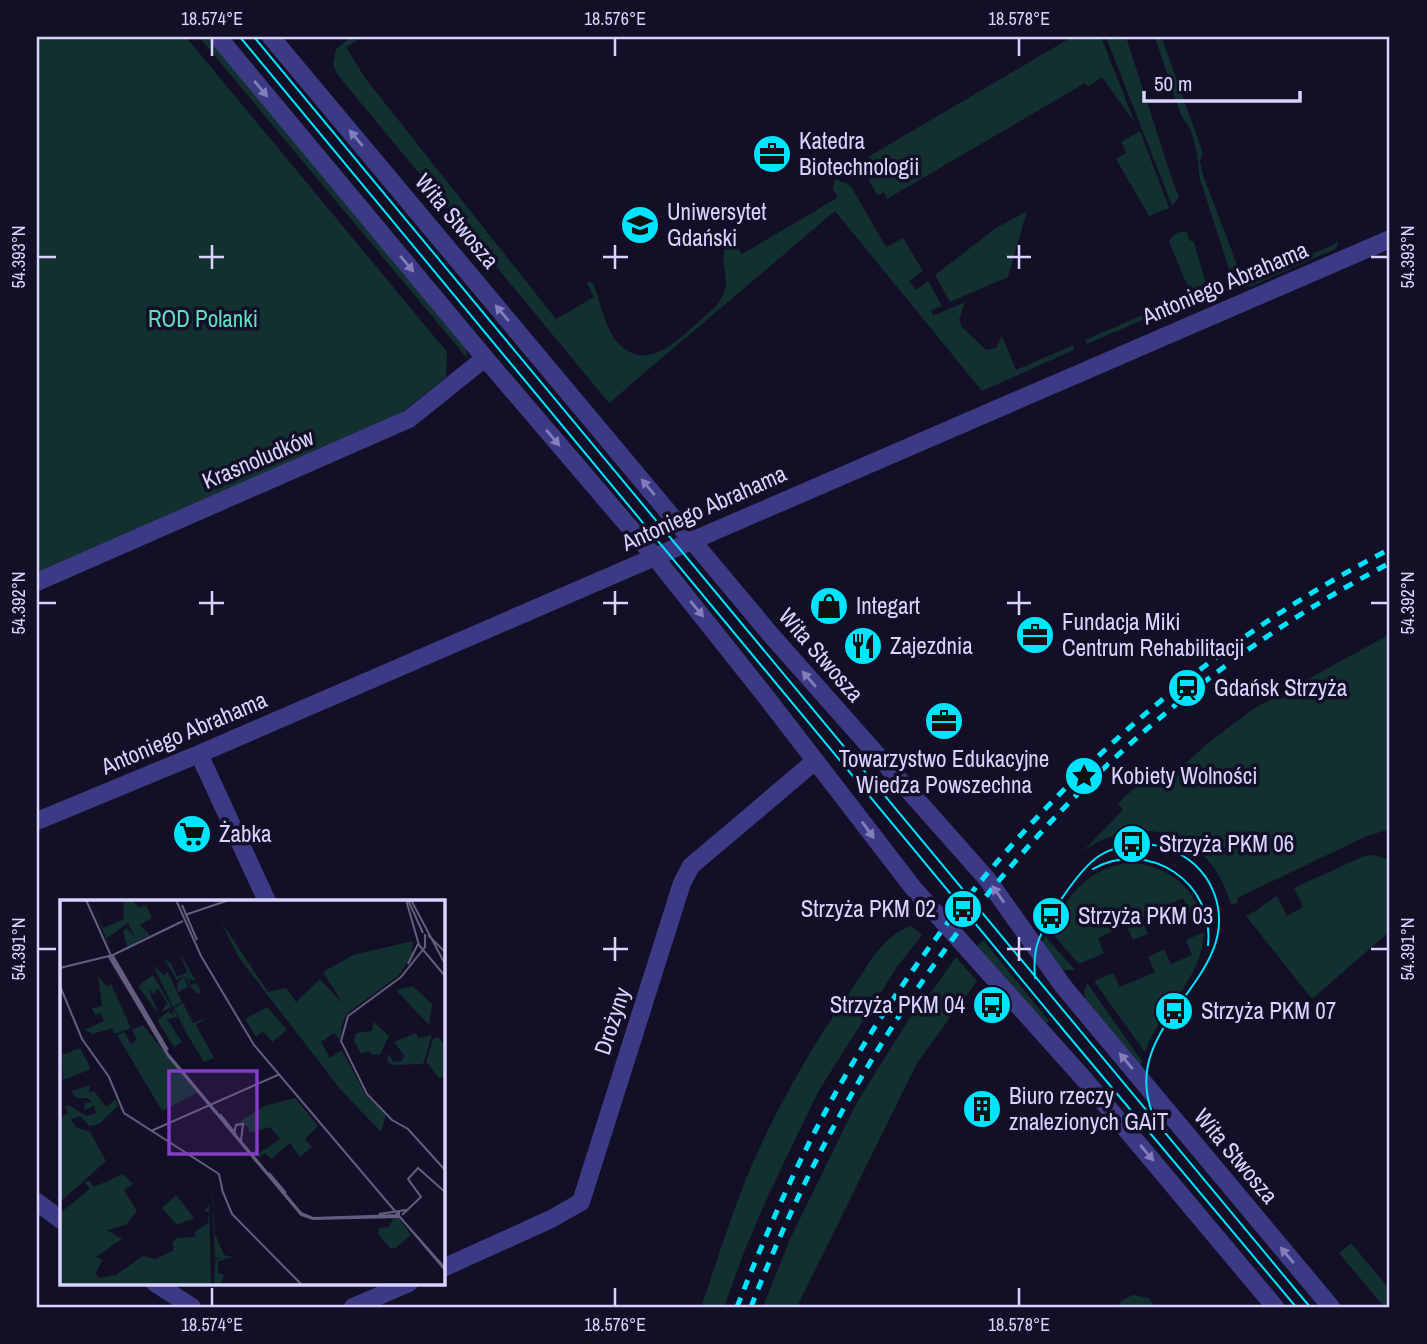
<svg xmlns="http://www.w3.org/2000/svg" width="1427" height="1344" font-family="'Archivo Narrow',sans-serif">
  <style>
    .green { fill: #12302f }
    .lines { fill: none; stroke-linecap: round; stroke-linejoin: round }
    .minor { stroke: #3d3a85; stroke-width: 18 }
    .tram { stroke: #00e5ff; stroke-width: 2 }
    .rail { stroke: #00e5ff; stroke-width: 5; stroke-dasharray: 10 9; stroke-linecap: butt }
    .oneway { fill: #837fbc }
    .ticks { fill: none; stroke: #d9d4ff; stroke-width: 2.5 }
    .labels { text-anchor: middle; stroke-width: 7; stroke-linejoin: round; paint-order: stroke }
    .poi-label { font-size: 23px; fill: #d9d4ff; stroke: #130f26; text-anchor: start }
    .street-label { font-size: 23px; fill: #d9d4ff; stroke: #130f26 }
    .park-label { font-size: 23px; fill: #5fe0c0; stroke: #130f26 }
    .inset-road { fill: none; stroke: #625e7d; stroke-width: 2 }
    .view { fill: #843dc5; fill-opacity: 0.15; stroke: #843dc5; stroke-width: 3.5 }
    .inset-edge { fill: none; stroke: #d9d4ff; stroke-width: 3.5 }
    .neatline { fill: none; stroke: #d9d4ff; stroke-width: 2.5 }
    .ticks-label { font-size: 18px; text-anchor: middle; fill: #d9d4ff }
  </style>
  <rect width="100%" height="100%" fill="#130f26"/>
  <path class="green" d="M 37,37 L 186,37 L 447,352 L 446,377 L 399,415 L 37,575 Z
    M 199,37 L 207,37 L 462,342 L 466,349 L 467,358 Z
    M 351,37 L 363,37 L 346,47 L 365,78 L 556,319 L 594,297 L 587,283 L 590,282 L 593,283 C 601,302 605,332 621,346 C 648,370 675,342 695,325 C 706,315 718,307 724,293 C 731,274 714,255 732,238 L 742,254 L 837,198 L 833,188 L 835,179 L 848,184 L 852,188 L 886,247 L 903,238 L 923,271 L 909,281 L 916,290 L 928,281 L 942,306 L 931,310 L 933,316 L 965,302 L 959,320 L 962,327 L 986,350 L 996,348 L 1002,336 L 1016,370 L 1073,345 L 1074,350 L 982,391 L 835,211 L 609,403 L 337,74 L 333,65 L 336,49 Z
    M 1072,37 L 1101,37 L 1135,123 L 1102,77 L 1088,87 L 1085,83 L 887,199 L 884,192 L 878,196 C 870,182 863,173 868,157 Z
    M 1106,37 L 1126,37 L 1173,182 L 1179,197 L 1172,206 Z
    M 1155,37 L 1162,39 L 1203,153 L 1200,161 L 1203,175 L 1244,283 L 1335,244 L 1337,239 L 1338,245 L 1335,249 L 1252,286 C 1243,289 1237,286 1232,279 L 1200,179 L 1197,154 L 1191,131 L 1181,115 Z
    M 1140,131 L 1169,208 L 1149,216 L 1116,159 L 1126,153 L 1121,142 Z
    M 1027,211 L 1008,277 L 950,302 L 935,275 L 996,228 Z
    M 1179,232 L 1187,232 L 1189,240 L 1194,242 L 1207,288 L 1205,293 L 1087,344 L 1085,340 L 1191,294 L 1169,242 L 1172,236 Z
    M 1390,634 L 1390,829 L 1367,836 L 1237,898 L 1238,902 L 1231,905 C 1212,834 1142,809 1082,852 L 1123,810 L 1118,803 L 1151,773 L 1162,785 L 1208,743 L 1253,709 Z
    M 1374,855 L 1390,860 L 1390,931 L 1312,999 L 1246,916 C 1258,911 1266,902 1277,896 L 1287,916 L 1303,907 L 1294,888 L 1364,856 Z
    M 1135,863 C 1165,867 1188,882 1200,911 L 1191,914 L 1183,898 L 1141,918 L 1148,934 L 1133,940 L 1126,925 L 1098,938 L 1104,953 L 1079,964 L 1049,930 C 1068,895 1092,863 1135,863 Z
    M 911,926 L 922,935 L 897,967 L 818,1092 L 767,1198 L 744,1252 L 724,1307 L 701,1307 C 717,1261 732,1212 751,1167 C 779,1103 814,1042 854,986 C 870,962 883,936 911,926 Z
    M 1204,932 C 1202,981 1160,1009 1145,1052 L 1094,981 L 1113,973 L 1120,987 L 1155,972 L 1148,957 L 1164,949 L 1171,964 L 1192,955 L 1186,940 Z
    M 1045,936 L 1075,970 L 1062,970 L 1042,946 Z
    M 983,940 L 1049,1021 L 1046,1023 L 976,947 Z
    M 956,957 L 977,981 L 917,1063 L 797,1307 L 763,1307 L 790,1239 L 856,1104 L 924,995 L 930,994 Z
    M 1087,983 L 1142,1061 L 1141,1067 L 1086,1000 L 1084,992 Z
    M 1351,1243 L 1390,1290 L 1390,1307 L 1384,1307 L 1339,1253 Z
    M 1133,1295 L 1149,1298 L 1154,1307 L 1140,1307 L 1138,1305 L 1135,1307 L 1115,1307 L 1124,1299 Z"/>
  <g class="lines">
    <path class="minor" d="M 218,37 L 485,358 L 654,556 L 767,698 L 914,889 L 1084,1079 L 1275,1307
      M 271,37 L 771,635 L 987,879 L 1063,986 L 1331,1307
      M 37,582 L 409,419 L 485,358
      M 199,754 L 267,901
      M 37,821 L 199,754 L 1390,239
      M 37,1202 L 61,1220
      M 443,1268 L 551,1219 L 581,1202 L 682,883 L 691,866 L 815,761
      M 155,1283 L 192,1307
      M 353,1307 L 409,1283"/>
    <path class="tram" d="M 240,37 L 1066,1033 L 1296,1307
      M 254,37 L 1310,1307
      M 1093,869 C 1148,838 1215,882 1208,945
      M 1035,978 C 1034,966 1034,954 1038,942 C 1046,919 1079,869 1099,856 C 1140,830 1197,848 1214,893 C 1246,977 1118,1022 1152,1112"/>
    <path class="rail" d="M 737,1307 C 768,1228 802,1151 844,1078 C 972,856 1162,666 1390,549
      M 751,1307 C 873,992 1087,721 1390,563"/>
  </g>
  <defs><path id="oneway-solid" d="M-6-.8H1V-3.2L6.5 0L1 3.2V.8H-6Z" transform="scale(1.75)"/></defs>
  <g class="oneway">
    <use href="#oneway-solid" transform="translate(261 89) rotate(50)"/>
    <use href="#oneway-solid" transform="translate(356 138) rotate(-130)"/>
    <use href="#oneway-solid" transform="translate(407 264) rotate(50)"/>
    <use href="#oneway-solid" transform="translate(502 313) rotate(-130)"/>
    <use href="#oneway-solid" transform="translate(553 438) rotate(50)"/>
    <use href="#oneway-solid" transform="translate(648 487) rotate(-130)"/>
    <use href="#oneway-solid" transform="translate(697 609) rotate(51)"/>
    <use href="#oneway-solid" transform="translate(809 679) rotate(-131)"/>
    <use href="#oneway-solid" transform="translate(868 830) rotate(54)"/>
    <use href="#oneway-solid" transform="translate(998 894) rotate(-125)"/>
    <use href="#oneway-solid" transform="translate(1126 1061) rotate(-130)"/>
    <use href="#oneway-solid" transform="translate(1147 1153) rotate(50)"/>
    <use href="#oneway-solid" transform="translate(1287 1255) rotate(-130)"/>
  </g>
  <path class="ticks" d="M 212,38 L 212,56M 615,38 L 615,56M 1019,38 L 1019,56M 212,245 L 212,269M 615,245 L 615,269M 1019,245 L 1019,269M 38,257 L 56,257M 199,257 L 224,257M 603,257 L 628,257M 1007,257 L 1031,257M 1371,257 L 1388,257M 212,591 L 212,615M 615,591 L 615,615M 1019,591 L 1019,615M 38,603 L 56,603M 199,603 L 224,603M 603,603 L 628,603M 1007,603 L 1031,603M 1371,603 L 1388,603M 615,937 L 615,961M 1019,937 L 1019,961M 38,949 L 56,949M 603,949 L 628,949M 1007,949 L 1031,949M 1371,949 L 1388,949M 212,1288 L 212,1306M 615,1288 L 615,1306M 1019,1288 L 1019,1306"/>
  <defs>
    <symbol id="office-disc" viewBox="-11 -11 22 22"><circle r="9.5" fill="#00e5ff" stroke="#130f26"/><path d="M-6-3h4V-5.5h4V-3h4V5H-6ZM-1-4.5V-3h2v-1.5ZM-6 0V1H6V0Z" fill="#111"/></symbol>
    <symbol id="university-disc" viewBox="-11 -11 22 22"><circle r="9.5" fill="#00e5ff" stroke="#130f26"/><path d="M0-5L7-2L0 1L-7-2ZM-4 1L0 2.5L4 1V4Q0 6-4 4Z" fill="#111"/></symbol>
    <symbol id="shop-disc" viewBox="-11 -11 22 22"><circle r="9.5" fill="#00e5ff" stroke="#130f26"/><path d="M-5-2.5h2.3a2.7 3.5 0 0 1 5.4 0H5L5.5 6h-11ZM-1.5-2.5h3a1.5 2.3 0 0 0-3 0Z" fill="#111"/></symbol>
    <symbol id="restaurant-disc" viewBox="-11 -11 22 22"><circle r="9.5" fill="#00e5ff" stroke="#130f26"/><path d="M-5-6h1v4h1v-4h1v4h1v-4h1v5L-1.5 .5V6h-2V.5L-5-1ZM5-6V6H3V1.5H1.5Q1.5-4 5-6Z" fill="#111"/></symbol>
    <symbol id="station-disc" viewBox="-11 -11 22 22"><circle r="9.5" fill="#00e5ff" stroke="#130f26"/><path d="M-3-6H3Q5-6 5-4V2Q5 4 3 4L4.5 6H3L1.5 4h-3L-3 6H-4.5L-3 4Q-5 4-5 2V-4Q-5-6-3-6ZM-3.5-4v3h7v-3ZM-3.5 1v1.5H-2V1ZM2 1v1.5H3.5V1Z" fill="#111"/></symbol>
    <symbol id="sight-disc" viewBox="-11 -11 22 22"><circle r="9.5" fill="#00e5ff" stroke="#130f26"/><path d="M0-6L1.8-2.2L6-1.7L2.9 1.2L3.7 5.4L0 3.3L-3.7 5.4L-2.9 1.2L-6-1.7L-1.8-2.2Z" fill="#111"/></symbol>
    <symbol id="supermarket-disc" viewBox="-11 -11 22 22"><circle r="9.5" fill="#00e5ff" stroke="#130f26"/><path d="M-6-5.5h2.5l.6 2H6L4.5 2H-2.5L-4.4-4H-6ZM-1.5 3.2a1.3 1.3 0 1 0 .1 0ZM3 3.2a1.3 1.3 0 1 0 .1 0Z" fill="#111"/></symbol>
    <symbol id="bus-disc" viewBox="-11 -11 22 22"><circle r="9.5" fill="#00e5ff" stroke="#130f26"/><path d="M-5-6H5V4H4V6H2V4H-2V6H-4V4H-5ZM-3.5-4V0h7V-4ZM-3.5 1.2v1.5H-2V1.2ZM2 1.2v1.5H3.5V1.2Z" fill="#111"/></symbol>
    <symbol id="building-disc" viewBox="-11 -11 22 22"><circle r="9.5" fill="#00e5ff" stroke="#130f26"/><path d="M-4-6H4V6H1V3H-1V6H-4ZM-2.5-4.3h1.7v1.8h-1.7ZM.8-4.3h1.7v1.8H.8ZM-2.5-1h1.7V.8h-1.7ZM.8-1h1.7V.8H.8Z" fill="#111"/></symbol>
  </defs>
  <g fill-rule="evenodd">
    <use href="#office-disc" x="750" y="132" width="44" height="44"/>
    <use href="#university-disc" x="618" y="203" width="44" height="44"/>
    <use href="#shop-disc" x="807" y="584" width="44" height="44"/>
    <use href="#office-disc" x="1013" y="613" width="44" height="44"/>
    <use href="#restaurant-disc" x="841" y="624" width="44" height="44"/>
    <use href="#station-disc" x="1165" y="666" width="44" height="44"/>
    <use href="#office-disc" x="922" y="699" width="44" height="44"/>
    <use href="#sight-disc" x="1062" y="754" width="44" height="44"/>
    <use href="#supermarket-disc" x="170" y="812" width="44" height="44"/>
    <use href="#bus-disc" x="1110" y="822" width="44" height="44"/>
    <use href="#bus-disc" x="941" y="887" width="44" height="44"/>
    <use href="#bus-disc" x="1029" y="894" width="44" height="44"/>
    <use href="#bus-disc" x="970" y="983" width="44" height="44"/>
    <use href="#bus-disc" x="1152" y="989" width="44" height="44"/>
    <use href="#building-disc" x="960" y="1087" width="44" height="44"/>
  </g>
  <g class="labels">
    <g class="poi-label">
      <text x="799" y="149">Katedra<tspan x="799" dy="26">Biotechnologii</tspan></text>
      <text x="667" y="220">Uniwersytet<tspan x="667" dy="26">Gdański</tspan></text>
      <text x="856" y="614">Integart</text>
      <text x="1062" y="630">Fundacja Miki<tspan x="1062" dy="26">Centrum Rehabilitacji</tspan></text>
      <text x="890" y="654">Zajezdnia</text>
      <text x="1214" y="696">Gdańsk Strzyża</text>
      <text x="944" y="767" text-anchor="middle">Towarzystwo Edukacyjne<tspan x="944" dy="26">Wiedza Powszechna</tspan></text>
      <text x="1111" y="784">Kobiety Wolności</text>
      <text x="219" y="842">Żabka</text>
      <text x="1159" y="852">Strzyża PKM 06</text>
      <text x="936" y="917" text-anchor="end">Strzyża PKM 02</text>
      <text x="1078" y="924">Strzyża PKM 03</text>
      <text x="965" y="1013" text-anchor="end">Strzyża PKM 04</text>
      <text x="1201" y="1019">Strzyża PKM 07</text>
      <text x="1009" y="1104">Biuro rzeczy<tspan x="1009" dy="26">znalezionych GAiT</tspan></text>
    </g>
    <g class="street-label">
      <text transform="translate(457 221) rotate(50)" y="8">Wita Stwosza</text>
      <text transform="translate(1225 283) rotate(-23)" y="8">Antoniego Abrahama</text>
      <text transform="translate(258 459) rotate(-23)" y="8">Krasnoludków</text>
      <text transform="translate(704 508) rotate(-24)" y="8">Antoniego Abrahama</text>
      <text transform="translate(821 655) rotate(49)" y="8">Wita Stwosza</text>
      <text transform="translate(184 733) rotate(-23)" y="8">Antoniego Abrahama</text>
      <text transform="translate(612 1021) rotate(-72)" y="8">Drożyny</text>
      <text transform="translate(1236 1156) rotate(50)" y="8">Wita Stwosza</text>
    </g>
    <g class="park-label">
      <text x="203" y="327">ROD Polanki</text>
    </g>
  </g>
  <g transform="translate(60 900)">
    <rect width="385" height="385" fill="#130f26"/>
    <path d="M 30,0 L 43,28 L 64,19 L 63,0 L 74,1 L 78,8 L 86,5 L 92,18 L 80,25 L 90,35 L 67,47 L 63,31 L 67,28 L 75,37 L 68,23 L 47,38 L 49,45 ZM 160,20 L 208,92 L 226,88 L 236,102 L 260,79 L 283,104 L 263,72 L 293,55 L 353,41 L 352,56 L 339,75 L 288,113 L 282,123 L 280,140 L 274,133 L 261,142 L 270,158 L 282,150 L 305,194 L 326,215 L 321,232 L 280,189 L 179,58 ZM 120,53 L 136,81 L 128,79 L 131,85 L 136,83 L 141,91 L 138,94 L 131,87 L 126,79 L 127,76 L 125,79 L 128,87 L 118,92 L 117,84 L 124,76 L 117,80 L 104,59 L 111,63 L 117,77 L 127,72 ZM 93,65 L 105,76 L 107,71 L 122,102 L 113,107 ZM 93,75 L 112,107 L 101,112 L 107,103 L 98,88 L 94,94 L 88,88 L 99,115 L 78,86 ZM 38,76 L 47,86 L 51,84 L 71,128 L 55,134 L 52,128 L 33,134 L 24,130 L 44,121 L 41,113 L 35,115 L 32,108 L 42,106 ZM 353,86 L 372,104 L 369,125 L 336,90 ZM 123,103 L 133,123 L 147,118 L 136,125 L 154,158 L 144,162 L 127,134 L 114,108 ZM 207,107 L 227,130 L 212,142 L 203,131 L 196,137 L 185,119 ZM 113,109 L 118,117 L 107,119 L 122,142 L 114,147 L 97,120 L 109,111 L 113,115 ZM 314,122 L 329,136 L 320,155 L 310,154 L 311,151 L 301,154 L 294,141 L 296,133 L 312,131 ZM 83,125 L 137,193 L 102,211 L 57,135 L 64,132 L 71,144 L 77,140 L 72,130 ZM 356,133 L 358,138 L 372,135 L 363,164 L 331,165 L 327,160 L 329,153 L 333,162 L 342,161 L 344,155 L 334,142 ZM 378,137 L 385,145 L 385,175 L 380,179 L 366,162 L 373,139 ZM 20,148 L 31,169 L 3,180 L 2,155 ZM 30,185 L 29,192 L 34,191 L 46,207 L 56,199 L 58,206 L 39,224 L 29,226 L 20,216 L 11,219 L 16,227 L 30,232 L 46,261 L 0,302 L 0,217 L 8,213 L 5,206 L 9,205 L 26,216 L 36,213 L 34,206 L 24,210 L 25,203 L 31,203 L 28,198 L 16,198 L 11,191 ZM 235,198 L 258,226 L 245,239 L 252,247 L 240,257 L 230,243 L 211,259 L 205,253 L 199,258 L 192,249 L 198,254 L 220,239 L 210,227 L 190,233 L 187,226 L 176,224 L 204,206 ZM 151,272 L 155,334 L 164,355 L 173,357 L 158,361 L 158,373 L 164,375 L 161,385 L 154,385 L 155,360 L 163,357 L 155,358 ZM 63,274 L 73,284 L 64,290 L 77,311 L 66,325 L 47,330 L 62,339 L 36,357 L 43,360 L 35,374 L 40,378 L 56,375 L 83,356 L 95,359 L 114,350 L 112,343 L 117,338 L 135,337 L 135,332 L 148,323 L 149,312 L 144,311 L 149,305 L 151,385 L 0,385 L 0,313 L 30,289 L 25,283 L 29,280 L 34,287 ZM 116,295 L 134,318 L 117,325 L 102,308 ZM 339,318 L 351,335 L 336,348 L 330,348 L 318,334 L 319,328 L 329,327 L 333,319 Z" fill="#12302f"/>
    <path class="inset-road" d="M 26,0 L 52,58 L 108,154 L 241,313 L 253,318 L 338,315 L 385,368M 116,0 L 141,56 L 194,145 L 385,370M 346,0 L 359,45 L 385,76M 348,0 L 363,33M 351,0 L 385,64M 122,5 L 137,40M 125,15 L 169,0M 365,34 L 365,47 L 341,77 L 288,116 L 281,141 L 307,194 L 332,220 L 348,229 L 385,270M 368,35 L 385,52M 53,56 L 108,150M 49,57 L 108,156 L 241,315 L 253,319 L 339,317 L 339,311M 348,64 L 358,44M 0,68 L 53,55 L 123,21M 0,86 L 22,139 L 49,177 L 64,213 L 159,274 L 163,293M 160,214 L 176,234M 91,231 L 220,174M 174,234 L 176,225 L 183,224 L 181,241M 209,273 L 226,293M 162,290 L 172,314 L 242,385M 319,314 L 346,310M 342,315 L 361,297 L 348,279 L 358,268 L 385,292"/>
    <path class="view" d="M 109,171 L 197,171 L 197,254 L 109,254 Z"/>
    <rect width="385" height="385" class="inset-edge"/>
  </g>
  <rect width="1427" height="1344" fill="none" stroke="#130f26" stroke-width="77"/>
  <path d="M1144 91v10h156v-10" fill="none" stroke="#d9d4ff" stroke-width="3.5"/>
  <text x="1154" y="91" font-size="21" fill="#d9d4ff" stroke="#130f26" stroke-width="5" paint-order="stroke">50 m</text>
  <rect x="38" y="38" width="1350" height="1268" class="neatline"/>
  <g class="ticks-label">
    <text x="212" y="25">18.574°E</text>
    <text x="615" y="25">18.576°E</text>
    <text x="1019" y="25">18.578°E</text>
    <text transform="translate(19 257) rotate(-90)" y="6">54.393°N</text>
    <text transform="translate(1408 257) rotate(-90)" y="6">54.393°N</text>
    <text transform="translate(19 603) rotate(-90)" y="6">54.392°N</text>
    <text transform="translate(1408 603) rotate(-90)" y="6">54.392°N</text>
    <text transform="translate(19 949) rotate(-90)" y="6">54.391°N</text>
    <text transform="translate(1408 949) rotate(-90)" y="6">54.391°N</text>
    <text x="212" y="1331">18.574°E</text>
    <text x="615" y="1331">18.576°E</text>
    <text x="1019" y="1331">18.578°E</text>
  </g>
</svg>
